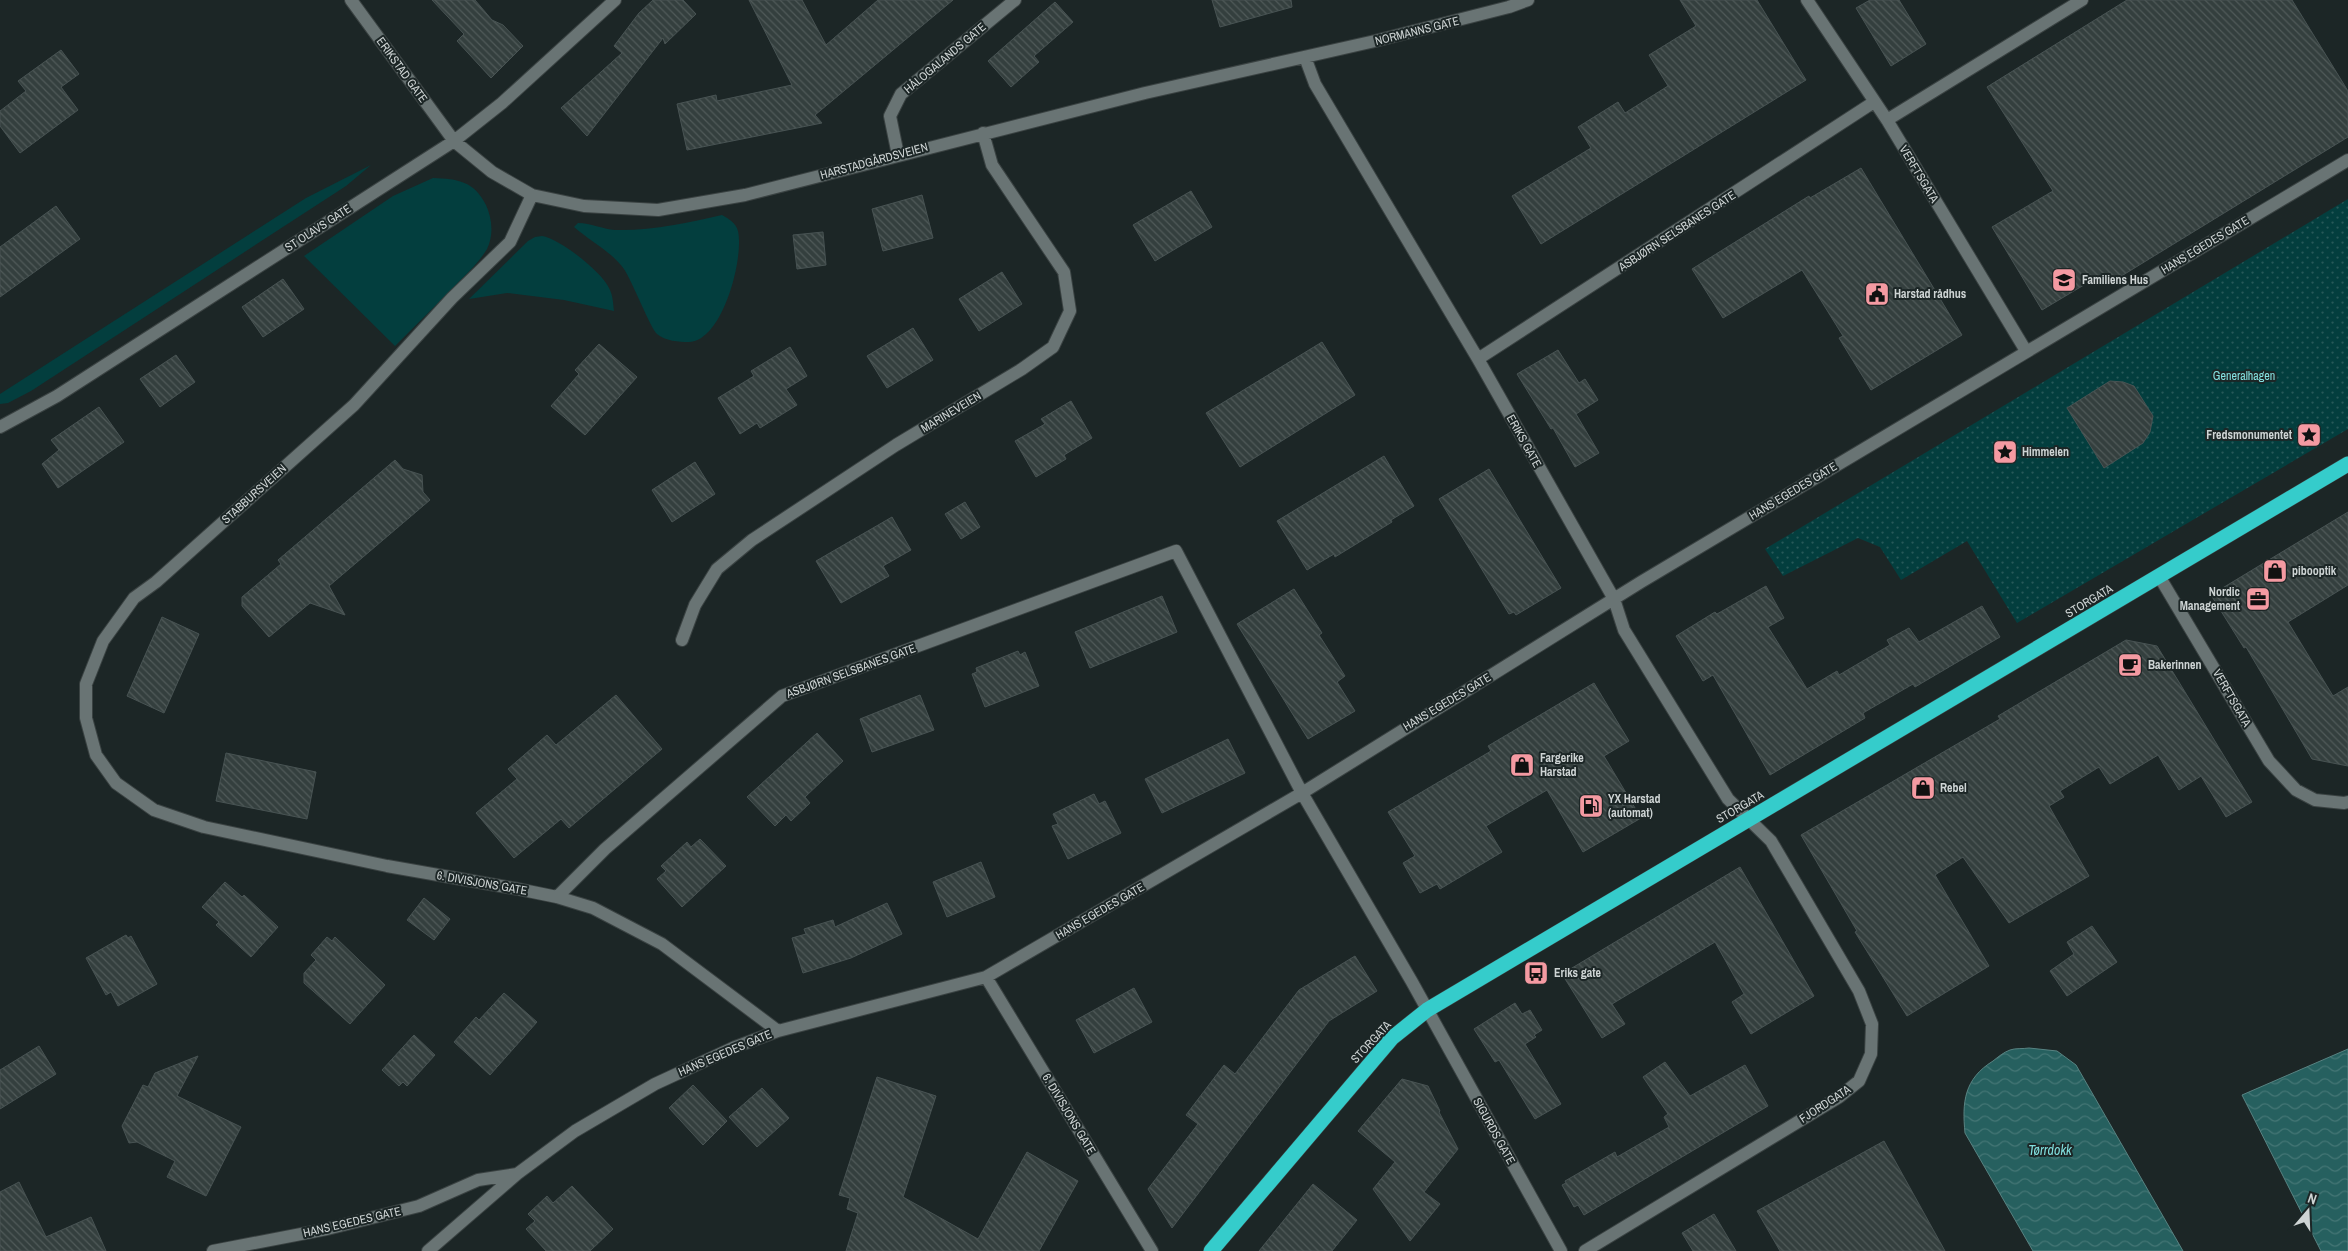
<svg xmlns="http://www.w3.org/2000/svg" width="2348" height="1251" font-family="'Archivo Narrow',sans-serif">
  <style>
    .green { fill: #033e3e }
    .park { fill: url(#park-dots) }
    .water { fill: url(#water-waves); stroke: #588382 }
    .building { fill: url(#building-back-hatch); stroke: #485353 }
    .lines { fill: none; stroke-linecap: round; stroke-linejoin: round }
    .minor-casing { stroke: #3a4242; stroke-width: 14 }
    .highway-casing { stroke: #3a4242; stroke-width: 16 }
    .minor { stroke: #697474; stroke-width: 12 }
    .highway { stroke: #35cccb; stroke-width: 15 }
    .labels { text-anchor: middle; stroke-width: 4; stroke-linejoin: round; paint-order: stroke }
    .street-label { font-size: 12px; fill: #ced4d4; stroke: #1c2626 }
    .poi-label { font-size: 12px; font-weight: bold; fill: #ced4d4; stroke: #1c2626; text-anchor: start }
    .park-label { font-size: 12px; fill: #84e2e1; stroke: #1c2626 }
    .water-label { font-size: 14px; font-style: italic; fill: #81dfde; stroke: #1c2626 }
  </style>
  <defs>
    <pattern id="park-dots" width="8" height="8" patternUnits="userSpaceOnUse" patternTransform="scale(1.25)"><rect width="8" height="8" fill="#033e3e"/><path d="M2 2h.1M6 6h.1" fill="none" stroke="#275959" stroke-width="1.8" stroke-linecap="round"/></pattern>
    <pattern id="water-waves" width="16" height="10" patternUnits="userSpaceOnUse" patternTransform="scale(1.25)"><rect width="16" height="10" fill="#26605f"/><path d="M0 5q4-4 8 0t8 0" fill="none" stroke="#447675"/></pattern>
    <pattern id="building-back-hatch" width="6" height="6" patternUnits="userSpaceOnUse" patternTransform="scale(1.25)"><rect width="6" height="6" fill="#343f3e"/><path d="M-1 5l2 2M0 0l6 6M5-1l2 2" fill="none" stroke="#505a59"/></pattern>
  </defs>
  <rect width="100%" height="100%" fill="#1c2626"/>
  <path class="green" d="M 371,165 L 346,186 L 31,391 L 8,403 L 0,404 L 0,394 L 306,198 Z
    M 433,178 C 458,179 474,181 486,205 C 492,218 494,235 487,249 C 478,264 464,276 452,289 C 433,308 414,327 395,346 L 304,256 L 393,196 Z
    M 722,215 C 729,219 736,223 738,231 C 744,258 723,341 689,342 C 679,342 665,341 657,334 C 651,329 632,281 624,269 C 612,252 590,241 574,227 L 578,223 C 591,223 602,229 615,230 C 651,231 688,223 722,215 Z
    M 542,236 C 560,239 601,271 609,288 C 613,295 613,303 614,311 L 564,300 L 507,293 L 469,299 L 528,241 L 535,237 Z"/>
  <path class="park" d="M 2348,199 L 2348,429 L 2017,623 L 1967,541 L 1901,580 L 1880,547 L 1858,538 L 1783,576 L 1765,549 Z"/>
  <path class="water" d="M 2029,1048 L 2057,1051 L 2076,1065 L 2183,1251 L 2033,1251 L 1965,1133 C 1962,1102 1964,1079 1993,1061 C 1998,1057 2004,1052 2010,1050 C 2015,1048 2023,1049 2029,1048 Z
    M 2348,1049 L 2348,1251 L 2321,1251 L 2242,1095 Z"/>
  <path class="building" d="M 432,0 L 475,0 L 492,20 L 503,25 L 523,46 L 491,78 L 457,41 L 464,34 Z
    M 653,0 L 683,0 L 696,14 L 665,44 L 663,38 L 587,136 L 561,108 L 622,53 L 614,46 L 639,13 Z
    M 749,0 L 802,0 L 826,45 L 878,0 L 953,0 L 815,115 L 822,123 L 687,150 L 677,104 L 716,95 L 717,101 L 792,85 Z
    M 1212,0 L 1291,0 L 1292,7 L 1220,27 Z
    M 1680,0 L 1757,0 L 1806,80 L 1541,244 L 1512,196 L 1591,148 L 1578,127 L 1618,102 L 1625,113 L 1668,86 L 1649,55 L 1696,26 Z
    M 1870,0 L 1899,0 L 1926,44 L 1891,66 L 1856,8 Z
    M 2127,0 L 2292,0 L 2348,91 L 2348,137 L 2110,283 L 2104,273 L 2042,310 L 1992,227 L 2053,191 L 1987,87 Z
    M 1055,2 L 1073,22 L 1034,56 L 1039,62 L 1011,87 L 988,61 Z
    M 61,50 L 79,74 L 61,87 L 78,110 L 20,153 L 0,126 L 0,111 L 26,91 L 18,81 Z
    M 1861,168 L 1962,335 L 1871,390 L 1839,338 L 1843,336 L 1802,270 L 1723,318 L 1692,269 L 1809,196 L 1810,198 Z
    M 1191,191 L 1212,227 L 1155,261 L 1133,225 Z
    M 922,195 L 933,238 L 883,251 L 872,209 Z
    M 56,206 L 80,239 L 0,297 L 0,247 Z
    M 823,232 L 826,265 L 797,269 L 793,235 Z
    M 1002,272 L 1022,304 L 979,331 L 959,299 Z
    M 283,279 L 304,309 L 263,337 L 242,307 Z
    M 913,328 L 933,360 L 887,388 L 867,356 Z
    M 1322,342 L 1355,395 L 1240,467 L 1206,413 Z
    M 599,344 L 637,377 L 585,435 L 551,406 L 579,374 L 575,370 Z
    M 790,347 L 807,376 L 786,389 L 797,405 L 760,428 L 757,423 L 740,434 L 718,398 L 754,376 L 751,371 Z
    M 1558,350 L 1579,383 L 1585,379 L 1598,400 L 1576,414 L 1599,453 L 1575,467 L 1553,428 L 1551,429 L 1517,374 Z
    M 176,355 L 195,382 L 160,407 L 140,379 Z
    M 2110,381 L 2123,382 L 2134,386 L 2153,416 L 2150,432 L 2143,443 L 2104,468 L 2067,408 Z
    M 1071,401 L 1092,438 L 1064,455 L 1066,459 L 1036,477 L 1015,441 L 1045,424 L 1041,419 Z
    M 99,407 L 124,442 L 58,488 L 42,464 L 59,450 L 51,440 Z
    M 1384,456 L 1414,506 L 1391,520 L 1392,522 L 1335,557 L 1334,554 L 1307,570 L 1277,521 Z
    M 395,460 L 403,469 L 422,475 L 423,492 L 430,500 L 329,586 L 345,615 L 310,603 L 269,637 L 242,606 L 242,597 L 281,564 L 278,560 Z
    M 695,462 L 715,494 L 672,522 L 652,490 Z
    M 1489,469 L 1561,588 L 1516,615 L 1514,612 L 1509,614 L 1439,499 Z
    M 965,502 L 980,527 L 961,539 L 945,514 Z
    M 2348,512 L 2348,585 L 2288,622 L 2333,696 L 2348,687 L 2348,766 L 2312,759 L 2246,647 L 2244,648 L 2211,595 Z
    M 892,517 L 911,550 L 883,566 L 889,576 L 841,603 L 816,561 Z
    M 1766,586 L 1784,618 L 1768,627 L 1807,689 L 1837,671 L 1839,675 L 1890,645 L 1887,640 L 1909,628 L 1919,642 L 1982,606 L 2000,637 L 1915,687 L 1913,684 L 1863,713 L 1865,718 L 1770,775 L 1713,675 L 1703,681 L 1676,636 L 1715,612 L 1717,614 Z
    M 1294,589 L 1322,633 L 1319,635 L 1345,676 L 1337,682 L 1355,711 L 1308,739 L 1237,624 Z
    M 1162,596 L 1177,632 L 1090,668 L 1075,632 Z
    M 162,617 L 199,634 L 164,713 L 127,696 Z
    M 2126,640 L 2157,646 L 2252,802 L 2226,817 L 2201,776 L 2179,790 L 2158,755 L 2110,784 L 2099,767 L 2060,791 L 2064,797 L 2049,806 L 2089,876 L 2009,923 L 1963,857 L 1935,875 L 1989,966 L 1907,1016 L 1855,932 L 1857,931 L 1801,835 L 2000,719 L 1998,716 Z
    M 1018,651 L 1020,655 L 1025,652 L 1039,686 L 985,707 L 972,674 L 977,672 L 976,668 Z
    M 1594,683 L 1629,741 L 1604,756 L 1641,818 L 1583,852 L 1547,790 L 1486,826 L 1502,852 L 1440,889 L 1437,884 L 1420,893 L 1403,863 L 1415,856 L 1388,812 L 1491,751 L 1488,746 Z
    M 616,695 L 662,749 L 569,828 L 561,819 L 514,858 L 476,813 L 517,779 L 508,769 L 547,735 L 556,745 Z
    M 920,695 L 934,730 L 872,752 L 860,719 Z
    M 817,733 L 843,761 L 805,797 L 810,803 L 791,821 L 786,815 L 775,826 L 747,797 Z
    M 1228,739 L 1245,773 L 1162,813 L 1145,779 Z
    M 226,753 L 316,772 L 307,819 L 216,801 Z
    M 1094,794 L 1099,804 L 1105,801 L 1121,833 L 1068,859 L 1052,826 L 1058,824 L 1053,814 Z
    M 700,839 L 726,866 L 682,907 L 657,879 L 666,871 L 661,866 L 687,842 L 691,847 Z
    M 981,862 L 995,897 L 947,917 L 933,882 Z
    M 1740,867 L 1814,996 L 1751,1034 L 1732,1002 L 1744,994 L 1715,942 L 1612,1004 L 1625,1024 L 1602,1038 L 1562,974 Z
    M 225,882 L 242,897 L 244,895 L 278,927 L 251,957 L 216,925 L 219,922 L 202,907 Z
    M 424,898 L 450,919 L 434,940 L 407,920 Z
    M 887,903 L 902,934 L 851,958 L 803,973 L 792,938 L 806,934 L 804,929 L 833,920 L 835,927 Z
    M 2092,926 L 2117,962 L 2067,996 L 2050,971 L 2074,954 L 2067,942 Z
    M 126,935 L 128,938 L 131,936 L 157,984 L 118,1006 L 111,992 L 106,995 L 86,958 Z
    M 327,937 L 332,941 L 335,937 L 385,985 L 350,1024 L 304,983 L 304,973 L 316,960 L 311,955 Z
    M 1355,956 L 1377,991 L 1329,1021 L 1172,1228 L 1148,1189 L 1198,1124 L 1186,1115 L 1224,1065 L 1235,1074 L 1299,990 Z
    M 1134,988 L 1152,1022 L 1094,1053 L 1076,1020 Z
    M 504,993 L 537,1022 L 490,1075 L 454,1042 L 476,1017 L 479,1020 Z
    M 1515,1003 L 1522,1014 L 1530,1010 L 1542,1030 L 1534,1035 L 1536,1037 L 1525,1044 L 1561,1104 L 1535,1119 L 1499,1060 L 1495,1062 L 1474,1029 Z
    M 414,1035 L 435,1055 L 407,1086 L 403,1082 L 399,1086 L 382,1070 Z
    M 39,1046 L 56,1074 L 0,1109 L 0,1070 Z
    M 198,1056 L 177,1096 L 241,1127 L 206,1196 L 167,1177 L 175,1161 L 137,1142 L 129,1143 L 122,1126 L 143,1085 L 148,1087 L 155,1073 Z
    M 1665,1062 L 1690,1096 L 1745,1065 L 1768,1106 L 1584,1215 L 1578,1205 L 1574,1207 L 1562,1185 L 1566,1183 L 1565,1181 L 1615,1152 L 1617,1157 L 1669,1127 L 1664,1117 L 1668,1114 L 1643,1077 Z
    M 877,1077 L 936,1096 L 903,1197 L 978,1239 L 1027,1152 L 1078,1181 L 1039,1251 L 846,1251 L 858,1213 L 847,1209 L 850,1198 L 839,1195 Z
    M 1402,1079 L 1428,1086 L 1440,1111 L 1439,1112 L 1458,1149 L 1424,1192 L 1440,1204 L 1410,1241 L 1373,1189 L 1395,1162 L 1358,1131 Z
    M 693,1085 L 727,1121 L 703,1145 L 669,1108 Z
    M 762,1088 L 789,1118 L 757,1147 L 729,1117 Z
    M 1884,1141 L 1945,1251 L 1780,1251 L 1757,1211 Z
    M 19,1182 L 46,1237 L 91,1217 L 106,1251 L 0,1251 L 0,1192 Z
    M 1313,1184 L 1357,1220 L 1332,1251 L 1259,1251 Z
    M 572,1186 L 613,1229 L 590,1251 L 546,1251 L 526,1229 L 535,1221 L 528,1214 L 547,1196 L 553,1203 Z
    M 1714,1214 L 1736,1251 L 1693,1251 L 1682,1233 Z"/>
  <g class="lines">
    <defs>
      <path id="minor" d="M 351,0 L 454,141 L 492,172 L 532,195 L 584,206 L 658,210 L 745,195 L 1145,93 L 1375,41 L 1509,7 L 1528,0
        M 1807,0 L 1887,120 L 2026,351
        M 1305,57 L 1315,84 L 1478,359 L 1614,599 L 1624,630 L 1728,799 L 1771,841 L 1859,991 L 1872,1024 L 1871,1054 L 1859,1081 L 1839,1097 L 1585,1251
        M 1887,120 L 2082,0
        M 898,155 L 890,116 L 901,94 L 1015,0
        M 532,195 L 510,242 L 452,298 L 354,405 L 156,582 L 134,598 L 103,641 L 86,684 L 86,718 L 96,755 L 116,783 L 154,810 L 204,827 L 387,866 L 518,889 L 557,897 L 593,908 L 662,944 L 778,1031
        M 1478,359 L 1874,102
        M 0,427 L 57,396 L 454,141 L 502,103 L 615,0
        M 2159,576 L 2269,761 L 2296,790 L 2315,800 L 2344,803 L 2348,802
        M 682,640 L 695,605 L 717,569 L 752,540 L 896,445 L 1022,369 L 1053,347 L 1070,311 L 1064,272 L 992,165 L 983,133
        M 557,897 L 605,849 L 782,696 L 1176,551 L 1302,793 L 1412,982 L 1561,1251
        M 986,977 L 1152,1251
        M 213,1251 L 327,1229 L 419,1206 L 478,1180 L 517,1174
        M 428,1251 L 517,1174 L 575,1131 L 655,1084 L 735,1047 L 778,1031 L 986,977 L 1302,793 L 1641,582 L 2348,160"/>
      <path id="highway" d="M 1211,1251 L 1392,1038 L 1427,1010 L 2348,464"/>
    </defs>
    <use href="#minor" class="minor-casing"/>
    <use href="#highway" class="highway-casing"/>
    <use href="#minor" class="minor"/>
    <use href="#highway" class="highway"/>
  </g>
  <defs>
    <symbol id="school-square" viewBox="-11 -11 22 22"><rect x="-9" y="-9" width="18" height="18" rx="4" fill="#f49aa2" stroke="#1c2626"/><path d="M0-5L7-2L0 1L-7-2ZM-4 1L0 2.5L4 1V4Q0 6-4 4Z" fill="#111"/></symbol>
    <symbol id="civic-square" viewBox="-11 -11 22 22"><rect x="-9" y="-9" width="18" height="18" rx="4" fill="#f49aa2" stroke="#1c2626"/><path d="M-.6-6.5H3V-4.5H.6V-3L4-1V1h2V6H-6V1h2V-1L-.6-3ZM-1.2 2.5V6h2.4V2.5Z" fill="#111"/></symbol>
    <symbol id="sight-square" viewBox="-11 -11 22 22"><rect x="-9" y="-9" width="18" height="18" rx="4" fill="#f49aa2" stroke="#1c2626"/><path d="M0-6L1.8-2.2L6-1.7L2.9 1.2L3.7 5.4L0 3.3L-3.7 5.4L-2.9 1.2L-6-1.7L-1.8-2.2Z" fill="#111"/></symbol>
    <symbol id="shop-square" viewBox="-11 -11 22 22"><rect x="-9" y="-9" width="18" height="18" rx="4" fill="#f49aa2" stroke="#1c2626"/><path d="M-5-2.5h2.3a2.7 3.5 0 0 1 5.4 0H5L5.5 6h-11ZM-1.5-2.5h3a1.5 2.3 0 0 0-3 0Z" fill="#111"/></symbol>
    <symbol id="office-square" viewBox="-11 -11 22 22"><rect x="-9" y="-9" width="18" height="18" rx="4" fill="#f49aa2" stroke="#1c2626"/><path d="M-6-3h4V-5.5h4V-3h4V5H-6ZM-1-4.5V-3h2v-1.5ZM-6 0V1H6V0Z" fill="#111"/></symbol>
    <symbol id="cafe-square" viewBox="-11 -11 22 22"><rect x="-9" y="-9" width="18" height="18" rx="4" fill="#f49aa2" stroke="#1c2626"/><path d="M-5.5-4.5H6V0H3Q3 3.5 0 3.5H-2.5Q-5.5 3.5-5.5 0ZM3-3.2v2h1.7v-2ZM-6 4.5H4V6H-6Z" fill="#111"/></symbol>
    <symbol id="fuel-square" viewBox="-11 -11 22 22"><rect x="-9" y="-9" width="18" height="18" rx="4" fill="#f49aa2" stroke="#1c2626"/><path d="M-5.5-6h7V0h2V4h1.3V-2.5L3-4.5l.8-.8L6-3V5H2.5V1h-1V6h-7ZM-4.2-4.7v3.2H.2V-4.7Z" fill="#111"/></symbol>
    <symbol id="bus-square" viewBox="-11 -11 22 22"><rect x="-9" y="-9" width="18" height="18" rx="4" fill="#f49aa2" stroke="#1c2626"/><path d="M-5-6H5V4H4V6H2V4H-2V6H-4V4H-5ZM-3.5-4V0h7V-4ZM-3.5 1.2v1.5H-2V1.2ZM2 1.2v1.5H3.5V1.2Z" fill="#111"/></symbol>
  </defs>
  <g fill-rule="evenodd">
    <use href="#school-square" x="2050" y="266" width="28" height="28"/>
    <use href="#civic-square" x="1863" y="280" width="28" height="28"/>
    <use href="#sight-square" x="2295" y="421" width="28" height="28"/>
    <use href="#sight-square" x="1991" y="438" width="28" height="28"/>
    <use href="#shop-square" x="2261" y="557" width="28" height="28"/>
    <use href="#office-square" x="2244" y="585" width="28" height="28"/>
    <use href="#cafe-square" x="2116" y="651" width="28" height="28"/>
    <use href="#shop-square" x="1508" y="751" width="28" height="28"/>
    <use href="#shop-square" x="1909" y="774" width="28" height="28"/>
    <use href="#fuel-square" x="1577" y="792" width="28" height="28"/>
    <use href="#bus-square" x="1522" y="959" width="28" height="28"/>
  </g>
  <g class="labels">
    <g class="street-label">
      <text transform="translate(1417 31) rotate(-14)" y="4">NORMANNS GATE</text>
      <text transform="translate(945 58) rotate(-40)" y="4">HÅLOGALANDS GATE</text>
      <text transform="translate(402 70) rotate(54)" y="4">ERIKSTAD GATE</text>
      <text transform="translate(874 161) rotate(-15)" y="4">HARSTADGÅRDSVEIEN</text>
      <text transform="translate(1919 174) rotate(59)" y="4">VERFTSGATA</text>
      <text transform="translate(318 228) rotate(-33)" y="4">ST OLAVS GATE</text>
      <text transform="translate(1677 231) rotate(-33)" y="4">ASBJØRN SELSBANES GATE</text>
      <text transform="translate(2205 245) rotate(-31)" y="4">HANS EGEDES GATE</text>
      <text transform="translate(951 412) rotate(-31)" y="4">MARINEVEIEN</text>
      <text transform="translate(1524 441) rotate(61)" y="4">ERIKS GATE</text>
      <text transform="translate(1793 491) rotate(-31)" y="4">HANS EGEDES GATE</text>
      <text transform="translate(254 494) rotate(-42)" y="4">STABBURSVEIEN</text>
      <text transform="translate(2089 601) rotate(-31)" y="4">STORGATA</text>
      <text transform="translate(851 671) rotate(-20)" y="4">ASBJØRN SELSBANES GATE</text>
      <text transform="translate(2232 698) rotate(60)" y="4">VERFTSGATA</text>
      <text transform="translate(1447 702) rotate(-31)" y="4">HANS EGEDES GATE</text>
      <text transform="translate(1740 807) rotate(-30)" y="4">STORGATA</text>
      <text transform="translate(482 883) rotate(10)" y="4">6. DIVISJONS GATE</text>
      <text transform="translate(1100 911) rotate(-30)" y="4">HANS EGEDES GATE</text>
      <text transform="translate(1371 1042) rotate(-47)" y="4">STORGATA</text>
      <text transform="translate(725 1053) rotate(-23)" y="4">HANS EGEDES GATE</text>
      <text transform="translate(1825 1104) rotate(-33)" y="4">FJORDGATA</text>
      <text transform="translate(1069 1114) rotate(59)" y="4">6. DIVISJONS GATE</text>
      <text transform="translate(1494 1131) rotate(61)" y="4">SIGURDS GATE</text>
      <text transform="translate(352 1222) rotate(-13)" y="4">HANS EGEDES GATE</text>
    </g>
    <g class="poi-label">
      <text x="2082" y="284">Familiens Hus</text>
      <text x="1894" y="298">Harstad rådhus</text>
      <text x="2292" y="439" text-anchor="end">Fredsmonumentet</text>
      <text x="2022" y="456">Himmelen</text>
      <text x="2292" y="575">pibooptik</text>
      <text x="2240" y="596" text-anchor="end">Nordic<tspan x="2240" dy="14">Management</tspan></text>
      <text x="2148" y="669">Bakerinnen</text>
      <text x="1540" y="762">Fargerike<tspan x="1540" dy="14">Harstad</tspan></text>
      <text x="1940" y="792">Rebel</text>
      <text x="1608" y="803">YX Harstad<tspan x="1608" dy="14">(automat)</tspan></text>
      <text x="1554" y="977">Eriks gate</text>
    </g>
    <g class="park-label">
      <text x="2244" y="380">Generalhagen</text>
    </g>
    <g class="water-label">
      <text x="2050" y="1155">Tørrdokk</text>
    </g>
  </g>
  <g transform="translate(2308 1211) rotate(19)" stroke="#1c2626" stroke-width="4" paint-order="stroke">
  <path d="M0-4L9 19L0 12L-9 19Z" fill="#ced4d4"/>
  <text y="-8" font-size="14" font-weight="bold" text-anchor="middle" fill="#ced4d4">N</text>
  </g>
</svg>
